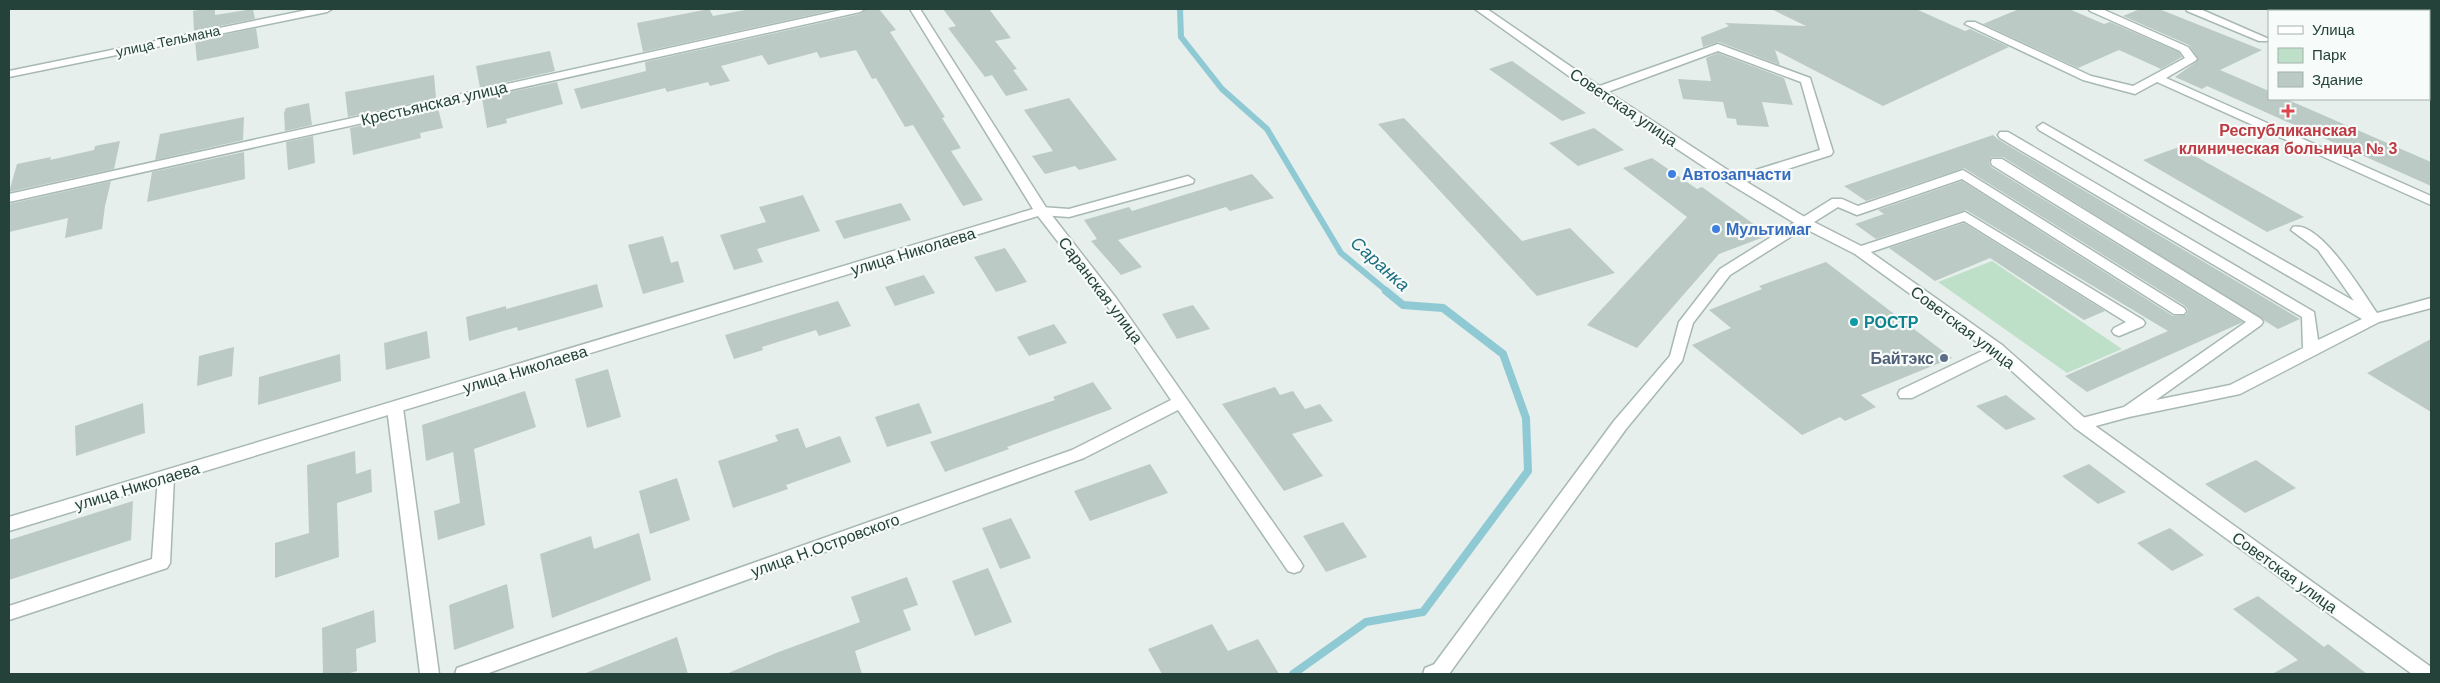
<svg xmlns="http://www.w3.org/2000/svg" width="2440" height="683" font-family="Arial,sans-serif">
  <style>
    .green { fill: #bfe0c8 }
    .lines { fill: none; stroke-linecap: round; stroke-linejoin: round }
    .stream-far1 { stroke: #8ec9d4; stroke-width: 6 }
    .stream { stroke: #8ec9d4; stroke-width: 8 }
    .building { fill: #bbcac4 }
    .lane-casing { stroke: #a8b8b2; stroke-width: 3 }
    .street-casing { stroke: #a8b8b2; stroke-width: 3 }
    .lane { fill: #fff; fill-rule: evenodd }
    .street { fill: #fff; fill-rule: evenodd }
    .health-dot { fill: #e0444e; stroke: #f7fbf9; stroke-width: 2 }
    .shop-dot { fill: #3f7fe0; stroke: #f7fbf9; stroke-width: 2 }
    .culture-dot { fill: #0f9aa8; stroke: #f7fbf9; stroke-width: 2 }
    .service-dot { fill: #5c6f8a; stroke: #f7fbf9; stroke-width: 2 }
    .labels { text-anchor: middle; stroke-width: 4.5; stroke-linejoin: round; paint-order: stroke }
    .far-street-label { font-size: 14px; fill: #24423a; stroke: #f7fbf9 }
    .street-label { font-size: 16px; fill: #24423a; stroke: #f7fbf9 }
    .health-label { font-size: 16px; font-weight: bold; fill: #be3a42; stroke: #f7fbf9 }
    .shop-label { font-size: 16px; font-weight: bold; fill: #366cbe; stroke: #f7fbf9; text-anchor: start }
    .culture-label { font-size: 16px; font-weight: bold; fill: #0d838f; stroke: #f7fbf9; text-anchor: start }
    .service-label { font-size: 16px; font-weight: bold; fill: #4e5e75; stroke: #f7fbf9; text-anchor: end }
    .water-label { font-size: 18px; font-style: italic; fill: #1c6f80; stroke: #f7fbf9 }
  </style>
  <rect width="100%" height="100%" fill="#e6efeb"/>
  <path class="green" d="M 1992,261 L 2122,349 L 2067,373 L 1938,282 Z"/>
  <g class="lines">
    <path class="stream-far1" d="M 1180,9 L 1181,37 L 1222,89 L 1267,129 L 1341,253 L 1388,292"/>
    <path class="stream" d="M 1293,674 L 1366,622 L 1423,612 L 1528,471 L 1526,418 L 1503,354 L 1443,308 L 1403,305 L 1386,291"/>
  </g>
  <path class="building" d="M 203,9 L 215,9 L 215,15 L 253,9 L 255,19 L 194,31 L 193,11 Z
    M 709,9 L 713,16 L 750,9 L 838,9 L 643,52 L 637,23 Z
    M 867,9 L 879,9 L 896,30 L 890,32 L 945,117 L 942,118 L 961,148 L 951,151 L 983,200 L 963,206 L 913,125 L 905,127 L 876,78 L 872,79 L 856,50 L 820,58 L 817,52 L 768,65 L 762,55 L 721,66 L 730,81 L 710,86 L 708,82 L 667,92 L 665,88 L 581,109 L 574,89 L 646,71 L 645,62 L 860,14 Z
    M 943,9 L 989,9 L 1011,38 L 995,41 L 1017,69 L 1013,70 L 1028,90 L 1006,96 L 992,75 L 985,77 L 948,28 L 956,26 Z
    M 1771,9 L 1916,9 L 1965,31 L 1970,29 L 2009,47 L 1883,106 L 1775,50 L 1780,65 L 1719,42 L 1703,47 L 1701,37 L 1729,26 L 1725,23 L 1806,26 Z
    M 2019,9 L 2069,9 L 2104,24 L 2110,22 L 2179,52 L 2182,57 L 2161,69 L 2119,50 L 2078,68 L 1983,24 Z
    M 2140,9 L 2159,9 L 2262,50 L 2220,70 L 2269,91 L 2269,99 L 2286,99 L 2431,162 L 2431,186 L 2207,86 L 2202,89 L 2175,77 L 2196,62 L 2198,58 L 2189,45 L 2123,16 Z
    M 256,28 L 259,48 L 197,61 L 195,41 Z
    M 550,51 L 555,71 L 480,88 L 476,66 Z
    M 1718,53 L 1784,78 L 1793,105 L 1762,102 L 1769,127 L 1737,125 L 1736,119 L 1727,118 L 1723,102 L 1683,99 L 1678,79 L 1711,81 L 1706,58 Z
    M 1512,61 L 1566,99 L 1586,113 L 1562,121 L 1489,69 Z
    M 434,75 L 436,98 L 348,117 L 345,92 Z
    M 557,82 L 563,104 L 506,119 L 507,123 L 487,128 L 482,98 Z
    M 1069,98 L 1117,160 L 1079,170 L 1075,166 L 1045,174 L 1032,156 L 1053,151 L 1024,110 Z
    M 309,103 L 312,125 L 285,131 L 284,113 L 286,108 Z
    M 438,108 L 443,128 L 420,133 L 421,138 L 353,155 L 350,128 Z
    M 244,117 L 243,140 L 155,160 L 160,134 Z
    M 1404,118 L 1522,241 L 1570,228 L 1615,273 L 1537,296 L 1378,124 Z
    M 1594,128 L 1624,150 L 1578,166 L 1549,143 Z
    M 1993,135 L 1999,140 L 2300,319 L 2278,329 L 2003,157 L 1991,157 L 1989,163 L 1991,167 L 2243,322 L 2087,392 L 2065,376 L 2168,331 L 1966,210 L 1876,239 L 1855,224 L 1884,214 L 1878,210 L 1962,181 L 2173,316 L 2186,315 L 2188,310 L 2185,306 L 1964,168 L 1866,201 L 1844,186 Z
    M 313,136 L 315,163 L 288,170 L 286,142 Z
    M 120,141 L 114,169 L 9,192 L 17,164 L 51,157 L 50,160 L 94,150 L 95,146 Z
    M 2179,147 L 2304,217 L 2267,232 L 2143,160 Z
    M 244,152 L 245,179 L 147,202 L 152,172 Z
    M 1652,158 L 1697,189 L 1702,187 L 1769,235 L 1719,254 L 1637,348 L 1587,325 L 1687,217 L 1623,168 Z
    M 1252,174 L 1274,198 L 1230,211 L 1226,207 L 1118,240 L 1142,267 L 1121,275 L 1091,241 L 1097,239 L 1084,220 L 1129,207 L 1132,211 Z
    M 111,181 L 105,206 L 102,229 L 65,238 L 68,218 L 9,232 L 9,204 Z
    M 803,195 L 820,231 L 757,249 L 763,262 L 734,270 L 720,235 L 766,222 L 759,207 Z
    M 901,203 L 911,220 L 844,239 L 835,221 Z
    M 1964,223 L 2105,311 L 2084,320 L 1990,258 L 1935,281 L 1889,248 Z
    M 663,236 L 671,263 L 678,261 L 684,282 L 643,294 L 628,245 Z
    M 1005,248 L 1027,282 L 996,292 L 974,257 Z
    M 1826,262 L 1952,358 L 1861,395 L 1876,407 L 1845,421 L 1840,417 L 1802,435 L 1692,345 L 1731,328 L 1709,310 L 1762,289 L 1759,286 Z
    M 924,275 L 935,293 L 895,306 L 885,287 Z
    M 597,284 L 603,307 L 518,331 L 517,327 L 469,341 L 466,317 L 506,306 L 506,309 Z
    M 838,301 L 851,326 L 819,336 L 816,330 L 762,347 L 763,350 L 734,359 L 725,335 Z
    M 1193,305 L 1210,329 L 1177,339 L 1162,314 Z
    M 1054,324 L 1067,343 L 1029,356 L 1017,337 Z
    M 427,331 L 430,358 L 386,370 L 384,343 Z
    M 2431,339 L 2431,412 L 2367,373 Z
    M 234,347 L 232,376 L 197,386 L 199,356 Z
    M 340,354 L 341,381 L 258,405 L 259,377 Z
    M 608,369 L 621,417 L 587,428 L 575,379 Z
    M 1093,382 L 1112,409 L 1007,447 L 1009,449 L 945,472 L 930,442 L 1055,400 L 1053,397 Z
    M 1275,387 L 1280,395 L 1293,391 L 1305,409 L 1320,404 L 1333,421 L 1292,434 L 1323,476 L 1284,491 L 1222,404 Z
    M 525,391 L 536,427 L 474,449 L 485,525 L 438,540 L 434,511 L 460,503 L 453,452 L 426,461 L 422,425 Z
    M 2006,395 L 2036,419 L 2006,430 L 1976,406 Z
    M 143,403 L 145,433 L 76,456 L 75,426 Z
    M 919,403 L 932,433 L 887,447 L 875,417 Z
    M 798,428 L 806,448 L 840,436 L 851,462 L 786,485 L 788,489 L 733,508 L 718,461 L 778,441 L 775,435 Z
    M 355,451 L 356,474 L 371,469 L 372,492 L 337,503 L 339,557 L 275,578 L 275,543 L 309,533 L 307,465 Z
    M 2256,460 L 2296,488 L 2245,513 L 2205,484 Z
    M 1150,464 L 1168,493 L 1090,521 L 1074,491 Z
    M 2089,464 L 2126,492 L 2098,504 L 2062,476 Z
    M 677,478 L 690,520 L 650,534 L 639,491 Z
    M 133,501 L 131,540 L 9,580 L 9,540 Z
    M 1011,518 L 1031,558 L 1000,569 L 982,528 Z
    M 1343,522 L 1367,557 L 1326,572 L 1303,536 Z
    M 2170,528 L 2204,555 L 2172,571 L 2137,543 Z
    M 639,533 L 651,580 L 552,618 L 540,554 L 591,536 L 594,549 Z
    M 988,568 L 1012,622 L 975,636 L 952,581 Z
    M 907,577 L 918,605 L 903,610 L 911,630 L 855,651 L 862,674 L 726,674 L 776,653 L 860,622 L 851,597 Z
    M 507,584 L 514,628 L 454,650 L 449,605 Z
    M 2258,596 L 2324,647 L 2328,644 L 2367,674 L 2272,674 L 2298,660 L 2233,609 Z
    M 374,610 L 376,642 L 356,649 L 357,671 L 347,674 L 323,674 L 322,628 Z
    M 1212,624 L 1228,651 L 1258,639 L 1279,674 L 1162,674 L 1148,649 Z
    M 677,637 L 688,674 L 586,674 L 586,673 Z"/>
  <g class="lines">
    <defs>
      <path id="lane" d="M 2089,9 L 2102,9 L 2188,47 L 2197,59 L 2195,61 L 2166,78 L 2431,196 L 2431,205 L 2157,82 L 2135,94 L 2083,80 L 1965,24 L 1967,22 L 1975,22 L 2091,76 L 2133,86 L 2185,58 L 2180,51 L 2090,11 Z
        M 2186,9 L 2200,9 L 2269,39 L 2267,41 L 2259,41 L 2187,11 Z
        M 1718,44 L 1810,78 L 1833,152 L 1831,155 L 1740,184 L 1730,184 L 1729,181 L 1730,178 L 1820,150 L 1801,82 L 1718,51 L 1602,94 L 1598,95 L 1592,91 L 1594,88 Z
        M 2043,123 L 2354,301 L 2318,250 L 2291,230 L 2293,227 C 2320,220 2363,293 2377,313 L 2431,298 L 2431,308 L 2379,322 L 2240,394 L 2129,417 L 2081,430 L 2075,428 L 2073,424 L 2075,420 L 2124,407 L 2246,322 L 1992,165 L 1991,162 L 1992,159 L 2002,159 L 2261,319 L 2263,322 L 2261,325 L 2156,400 L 2230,385 L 2303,348 L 2302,317 L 2000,138 L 1998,135 L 2000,132 L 2008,132 L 2314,312 L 2318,340 L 2362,319 L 2039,130 L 2037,127 Z
        M 1963,170 L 2184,308 L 2186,311 L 2184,314 L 2174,314 L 1962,179 L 1857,215 L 1838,207 L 1730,275 L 1693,323 L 1682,361 L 1626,429 L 1449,674 L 1435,674 L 1432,669 L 1435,663 L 1614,421 L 1670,356 L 1679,322 L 1720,269 L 1832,199 L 1842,199 L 1858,206 Z
        M 1188,176 L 1194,180 L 1193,183 L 1069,217 L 1041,215 L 1034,211 L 1041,207 L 1069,209 Z
        M 1965,212 L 2143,320 L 2145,323 L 2143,326 L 2119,336 L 2114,334 L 2112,331 L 2114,328 L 2126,322 L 1964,221 L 1865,254 L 1855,254 L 1853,251 L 1855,248 Z
        M 1997,344 L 2002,345 L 2005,349 L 2002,353 L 1912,398 L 1900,398 L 1898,394 L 1900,390 Z
        M 395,402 L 401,404 L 403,408 L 439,674 L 420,674 L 387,408 L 389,404 Z
        M 166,471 L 172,473 L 174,477 L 170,563 L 167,568 L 9,620 L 9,606 L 152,559 L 158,477 L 160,473 Z"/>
      <path id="street" d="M 312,9 L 332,9 L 327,12 L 9,77 L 9,71 Z
        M 846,9 L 865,9 L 860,12 L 9,202 L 9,194 Z
        M 910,9 L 920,9 L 1047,209 L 1116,298 L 1300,561 L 1303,566 L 1300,571 L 1294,573 L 1288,571 L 1178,410 L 1084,458 L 486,674 L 455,674 L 457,668 L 1072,450 L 1171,400 L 1106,304 L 1038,216 L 9,531 L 9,517 L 1033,209 Z
        M 1475,9 L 1487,9 L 1602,88 L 1740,178 L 1808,219 L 1865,248 L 2002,345 L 2087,420 L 2431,667 L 2431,674 L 2412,674 L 2075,428 L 1992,353 L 1855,254 L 1798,225 L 1730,184 L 1594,94 Z
        M 1442,661 L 1449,663 L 1452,669 L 1449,674 L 1423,674 L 1425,668 Z"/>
    </defs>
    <use href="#lane" class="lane-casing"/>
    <use href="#street" class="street-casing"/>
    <use href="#lane" class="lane"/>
    <use href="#street" class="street"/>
  </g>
  <path class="health-dot" d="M2285.5 103.5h5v5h5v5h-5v5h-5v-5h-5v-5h5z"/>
  <g class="shop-dot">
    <circle cx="1672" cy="174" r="5"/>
    <circle cx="1716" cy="229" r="5"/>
  </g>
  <circle class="culture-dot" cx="1854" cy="322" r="5"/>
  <circle class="service-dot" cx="1944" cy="358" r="5"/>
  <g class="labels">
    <g class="far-street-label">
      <text transform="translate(168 41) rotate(-12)" y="5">улица Тельмана</text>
    </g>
    <g class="street-label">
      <text transform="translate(434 103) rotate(-13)" y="6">Крестьянская улица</text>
      <text transform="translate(1624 107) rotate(34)" y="6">Советская улица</text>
      <text transform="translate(913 251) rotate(-17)" y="6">улица Николаева</text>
      <text transform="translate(1101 290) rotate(53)" y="6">Саранская улица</text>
      <text transform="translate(1963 327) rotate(37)" y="6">Советская улица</text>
      <text transform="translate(525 369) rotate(-17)" y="6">улица Николаева</text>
      <text transform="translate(137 486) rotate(-17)" y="6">улица Николаева</text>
      <text transform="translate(825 545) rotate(-20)" y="6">улица Н.Островского</text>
      <text transform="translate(2285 572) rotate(36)" y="6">Советская улица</text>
    </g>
    <g class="health-label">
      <text x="2288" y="136">Республиканская<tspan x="2288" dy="18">клиническая больница № 3</tspan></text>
    </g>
    <g class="shop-label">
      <text x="1682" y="180">Автозапчасти</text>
      <text x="1726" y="235">Мультимаг</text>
    </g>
    <g class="culture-label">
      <text x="1864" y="328">РОСТР</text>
    </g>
    <g class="service-label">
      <text x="1934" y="364">Байтэкс</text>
    </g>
    <g class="water-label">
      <text transform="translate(1380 264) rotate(42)" y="6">Саранка</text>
    </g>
  </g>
  <rect width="2440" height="683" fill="none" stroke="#24423a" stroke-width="20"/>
  <rect x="2268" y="10" width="162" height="90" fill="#f7fbf9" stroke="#a3b1ad"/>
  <rect x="2278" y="26" width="25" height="8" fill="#ffffff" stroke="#a3b1ad"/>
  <text x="2312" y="35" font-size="15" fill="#24423a">Улица</text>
  <rect x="2278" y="48" width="25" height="15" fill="#bfe0c8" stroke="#a3b1ad"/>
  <text x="2312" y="60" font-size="15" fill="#24423a">Парк</text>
  <rect x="2278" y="72" width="25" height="15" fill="#bbcac4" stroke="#a3b1ad"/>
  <text x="2312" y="85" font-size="15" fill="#24423a">Здание</text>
</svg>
